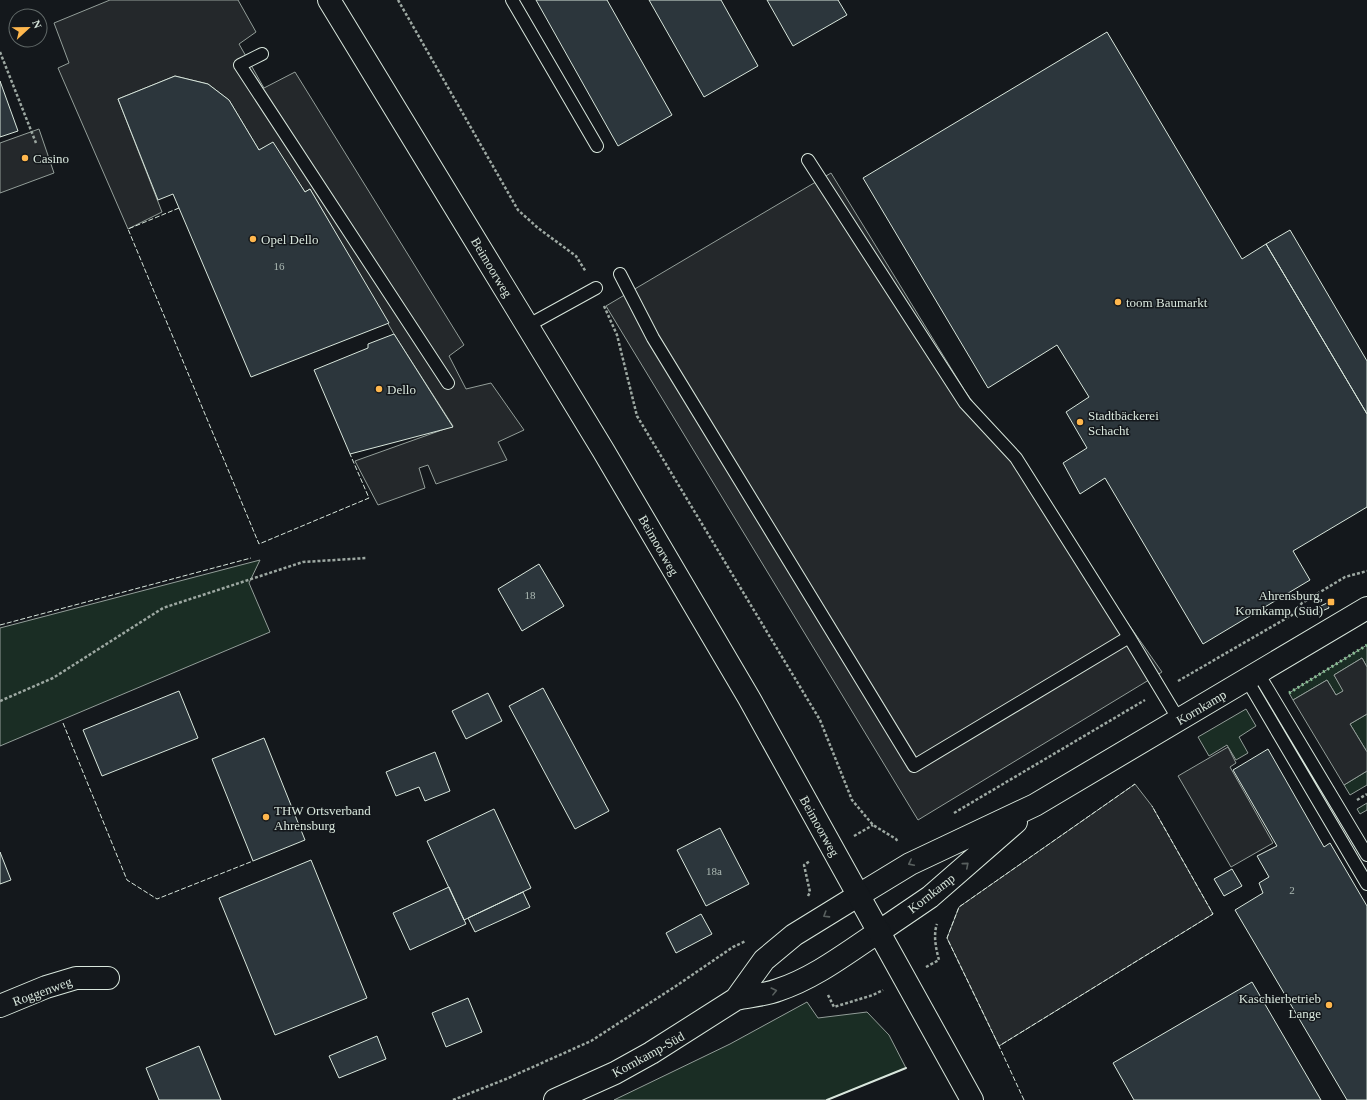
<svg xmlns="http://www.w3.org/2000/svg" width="1367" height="1100" font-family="Georgia,serif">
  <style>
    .green { fill: #1a2d24; stroke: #939e99 }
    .parking { fill: #24282b; stroke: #939e99 }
    .building { fill: #2c363c; stroke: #d8e6dc }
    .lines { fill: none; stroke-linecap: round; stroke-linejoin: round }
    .service-casing { stroke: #d8e6dc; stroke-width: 14 }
    .minor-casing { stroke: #d8e6dc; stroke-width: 24 }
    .tertiary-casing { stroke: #d8e6dc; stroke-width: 24 }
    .secondary-casing { stroke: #d8e6dc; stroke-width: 24 }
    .path { stroke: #9da8a2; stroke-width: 2.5; stroke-dasharray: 3 2; stroke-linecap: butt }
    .service { stroke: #14181c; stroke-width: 12 }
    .minor { stroke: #14181c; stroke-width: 22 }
    .tertiary { stroke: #14181c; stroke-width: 22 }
    .secondary { stroke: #14181c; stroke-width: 22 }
    .hedge { stroke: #8ac095; stroke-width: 3; stroke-dasharray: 2 3; stroke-linecap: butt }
    .fence { stroke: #d8e6dc; stroke-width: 1; stroke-dasharray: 5 2; stroke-linecap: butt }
    .wall { stroke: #d8e6dc; stroke-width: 2 }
    .oneway { stroke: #59605f }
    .poi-dot { fill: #ffb74d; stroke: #14181c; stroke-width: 1.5 }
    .labels { text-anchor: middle; stroke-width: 3; stroke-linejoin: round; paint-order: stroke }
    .number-label { font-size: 11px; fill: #adbab4 }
    .poi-label { font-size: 13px; fill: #d8e6dc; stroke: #14181c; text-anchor: start }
    .street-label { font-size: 13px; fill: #d8e6dc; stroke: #14181c }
  </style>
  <rect width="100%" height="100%" fill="#14181c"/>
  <path class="green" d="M 260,560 L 249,583 L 270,632 L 0,746 L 0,628 Z
    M 1367,645 L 1367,667 L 1362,658 L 1334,675 L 1344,691 L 1336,695 L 1327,680 L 1293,700 L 1289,693 Z
    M 1246,709 L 1256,726 L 1239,737 L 1248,753 L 1236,760 L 1227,745 L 1209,756 L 1198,737 Z
    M 1367,714 L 1367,752 L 1350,724 Z
    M 1367,771 L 1367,785 L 1350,795 L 1344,785 Z
    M 1367,803 L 1367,810 L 1360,814 L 1357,809 Z
    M 807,1002 L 818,1018 L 867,1012 L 889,1035 L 906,1068 L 827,1100 L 614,1100 L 730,1044 Z"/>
  <path class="parking" d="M 110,0 L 238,0 L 256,32 L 239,44 L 264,88 L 295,72 L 464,345 L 449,356 L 466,389 L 491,383 L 524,430 L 498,442 L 507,460 L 436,484 L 428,465 L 419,468 L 425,488 L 378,505 L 355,461 L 453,426 L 394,334 L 310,189 L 305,192 L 273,143 L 259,150 L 229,100 L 208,84 L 175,76 L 118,99 L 162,212 L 128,229 L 58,68 L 69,63 L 54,23 Z
    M 39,129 L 54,173 L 0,193 L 0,143 Z
    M 831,173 L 965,391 L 1162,672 L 918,820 L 606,306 Z
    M 1362,658 L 1367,667 L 1367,714 L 1350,724 L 1367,752 L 1367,771 L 1344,785 L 1293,700 L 1327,680 L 1336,695 L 1343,691 L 1334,675 Z
    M 1228,747 L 1236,763 L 1230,767 L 1273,843 L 1231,867 L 1178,776 Z
    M 1135,784 L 1152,806 L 1213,914 L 999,1046 L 947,938 L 959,907 Z"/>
  <path class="building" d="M 536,0 L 607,0 L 672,115 L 618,146 Z
    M 649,0 L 721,0 L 758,66 L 704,97 Z
    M 767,0 L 838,0 L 847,15 L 793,46 Z
    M 1107,32 L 1242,259 L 1266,244 L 1367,414 L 1367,507 L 1293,551 L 1310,580 L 1203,644 L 1105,478 L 1080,494 L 1063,463 L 1087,448 L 1066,412 L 1089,397 L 1057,345 L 988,388 L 863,178 Z
    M 175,76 L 208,84 L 229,100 L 259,150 L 273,142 L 305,192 L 310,189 L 389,323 L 251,377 L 173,194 L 158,200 L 118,99 Z
    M 0,81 L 18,131 L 0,137 Z
    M 1290,230 L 1367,361 L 1367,414 L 1266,244 Z
    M 394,334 L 453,427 L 350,454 L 314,370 L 368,348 L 368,344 Z
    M 539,564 L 564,606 L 522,631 L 498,589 Z
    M 1327,603 L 1329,608 L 1310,616 L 1308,612 Z
    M 543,688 L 609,811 L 575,829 L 509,706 Z
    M 179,691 L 198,738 L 102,776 L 83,730 Z
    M 488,693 L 502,721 L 466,739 L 452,711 Z
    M 264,738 L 305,840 L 253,861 L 212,759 Z
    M 1268,749 L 1324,847 L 1330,843 L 1367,906 L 1367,1100 L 1347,1100 L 1235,910 L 1263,893 L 1259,883 L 1269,877 L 1257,856 L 1277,846 L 1233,770 Z
    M 435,752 L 450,791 L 425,801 L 419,787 L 396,796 L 386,772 Z
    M 494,809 L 531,888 L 464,920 L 427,841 Z
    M 720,828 L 749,884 L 706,906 L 677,850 Z
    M 0,852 L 11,880 L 0,884 Z
    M 311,860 L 367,998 L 275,1035 L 219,898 Z
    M 1232,869 L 1242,886 L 1224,896 L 1214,879 Z
    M 449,887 L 466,924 L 410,950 L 393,913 Z
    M 523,892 L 530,907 L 475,932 L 468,918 Z
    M 701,914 L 712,934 L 676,953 L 666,933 Z
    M 1252,982 L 1321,1100 L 1134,1100 L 1113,1063 Z
    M 468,998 L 482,1032 L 446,1047 L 432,1013 Z
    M 377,1036 L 386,1059 L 339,1078 L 329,1056 Z
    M 199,1046 L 221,1100 L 159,1100 L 146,1068 Z"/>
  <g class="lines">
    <defs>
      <path id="service" d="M 512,0 L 597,146
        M 262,54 L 240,65 L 448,383
        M 808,160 L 965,403 L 1016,458 L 1129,637 L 1179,720
        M 620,274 L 653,338 L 914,766 L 1129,637
        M 527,326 L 596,288
        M 1258,673 L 1367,855
        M 1247,680 L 1367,884"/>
      <path id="minor" d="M 859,895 L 910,864 L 1035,805 L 1367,608
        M 880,931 L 930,897 L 1016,822
        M 0,1006 L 46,987 L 76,978 L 108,978"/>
      <path id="tertiary" d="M 736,999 C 750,996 765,995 778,990 C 815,978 848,952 880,931
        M 555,1100 L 615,1073 L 651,1053 L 736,999 L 764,960 L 794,935 L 859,895"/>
      <path id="secondary" d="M 329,0 L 603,450 L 749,698 L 972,1100"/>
    </defs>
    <use href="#service" class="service-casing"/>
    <use href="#minor" class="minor-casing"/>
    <use href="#tertiary" class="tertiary-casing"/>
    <use href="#secondary" class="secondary-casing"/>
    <path class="path" d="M 398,0 L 518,210 L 538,228 L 576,256 L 586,272
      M 0,52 L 36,143
      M 604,306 L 617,335 L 637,416 L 820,720 L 852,800 L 873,825 L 896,839 L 898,842
      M 1178,681 L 1292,615 L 1302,603 L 1345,577 L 1367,571
      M 0,701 L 53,678 L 163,608 L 303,562 L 367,558
      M 1357,800 L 1367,794
      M 954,813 L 1145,700
      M 854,836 L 873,825
      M 808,896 L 810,892 L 804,865 L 810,861
      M 926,967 L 939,960 C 936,949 933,935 937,924
      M 828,995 L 834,1007 L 873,995 L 883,990
      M 453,1100 L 506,1079 L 591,1041 L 676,986 L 733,947 L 746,941"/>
    <use href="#service" class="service"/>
    <use href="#minor" class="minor"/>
    <use href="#tertiary" class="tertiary"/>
    <use href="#secondary" class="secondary"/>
    <path class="hedge" d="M 1289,693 L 1367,645"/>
    <path class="fence" d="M 179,208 L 128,229 L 259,544 L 369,498 L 350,454
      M 0,625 L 251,558
      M 63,723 L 127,880 L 157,899 L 253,861
      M 999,1046 L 947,938 L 959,907 L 1135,784
      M 1024,1100 L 999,1046 L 1213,914 L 1152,806"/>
    <path class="wall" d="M 827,1100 L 906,1068"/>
  </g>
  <defs><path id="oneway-chevron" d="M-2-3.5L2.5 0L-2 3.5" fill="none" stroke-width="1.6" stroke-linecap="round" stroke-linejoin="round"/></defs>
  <g class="oneway">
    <use href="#oneway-chevron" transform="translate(911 863) rotate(153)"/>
    <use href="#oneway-chevron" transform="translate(966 865) rotate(-41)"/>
    <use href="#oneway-chevron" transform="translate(826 915) rotate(148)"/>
    <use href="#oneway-chevron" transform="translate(774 991) rotate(-14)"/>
  </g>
  <g class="poi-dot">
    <circle cx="25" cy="158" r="4"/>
    <circle cx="253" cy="239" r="4"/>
    <circle cx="1118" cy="302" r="4"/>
    <circle cx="379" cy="389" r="4"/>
    <circle cx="1080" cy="422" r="4"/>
    <rect x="1327" y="598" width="8" height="8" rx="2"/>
    <circle cx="266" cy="817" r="4"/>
    <circle cx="1329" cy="1005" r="4"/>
  </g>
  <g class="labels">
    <g class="number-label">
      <text x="279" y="270">16</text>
      <text x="530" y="599">18</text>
      <text x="714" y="875">18a</text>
      <text x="1292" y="894">2</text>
    </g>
    <g class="poi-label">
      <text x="33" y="163">Casino</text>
      <text x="261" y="244">Opel Dello</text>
      <text x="1126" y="307">toom Baumarkt</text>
      <text x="387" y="394">Dello</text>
      <text x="1088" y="420">Stadtbäckerei<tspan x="1088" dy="15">Schacht</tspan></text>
      <text x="1323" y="600" text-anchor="end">Ahrensburg,<tspan x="1323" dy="15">Kornkamp (Süd)</tspan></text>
      <text x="274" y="815">THW Ortsverband<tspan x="274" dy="15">Ahrensburg</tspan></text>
      <text x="1321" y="1003" text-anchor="end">Kaschierbetrieb<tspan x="1321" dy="15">Lange</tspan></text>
    </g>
    <g class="street-label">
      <text transform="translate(492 267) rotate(59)" y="5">Beimoorweg</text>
      <text transform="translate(659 545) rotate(60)" y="5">Beimoorweg</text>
      <text transform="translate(1201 707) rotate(-31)" y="5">Kornkamp</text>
      <text transform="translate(820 826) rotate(61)" y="5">Beimoorweg</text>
      <text transform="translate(931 893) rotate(-38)" y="5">Kornkamp</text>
      <text transform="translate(42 991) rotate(-20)" y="5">Roggenweg</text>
      <text transform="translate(648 1054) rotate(-29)" y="5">Kornkamp-Süd</text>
    </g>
  </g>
  <g transform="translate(28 28) rotate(68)"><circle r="19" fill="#14181c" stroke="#626a69"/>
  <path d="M0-3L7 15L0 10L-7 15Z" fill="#ffb74d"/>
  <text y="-6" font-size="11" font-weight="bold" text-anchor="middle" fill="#d8e6dc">N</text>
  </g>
</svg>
